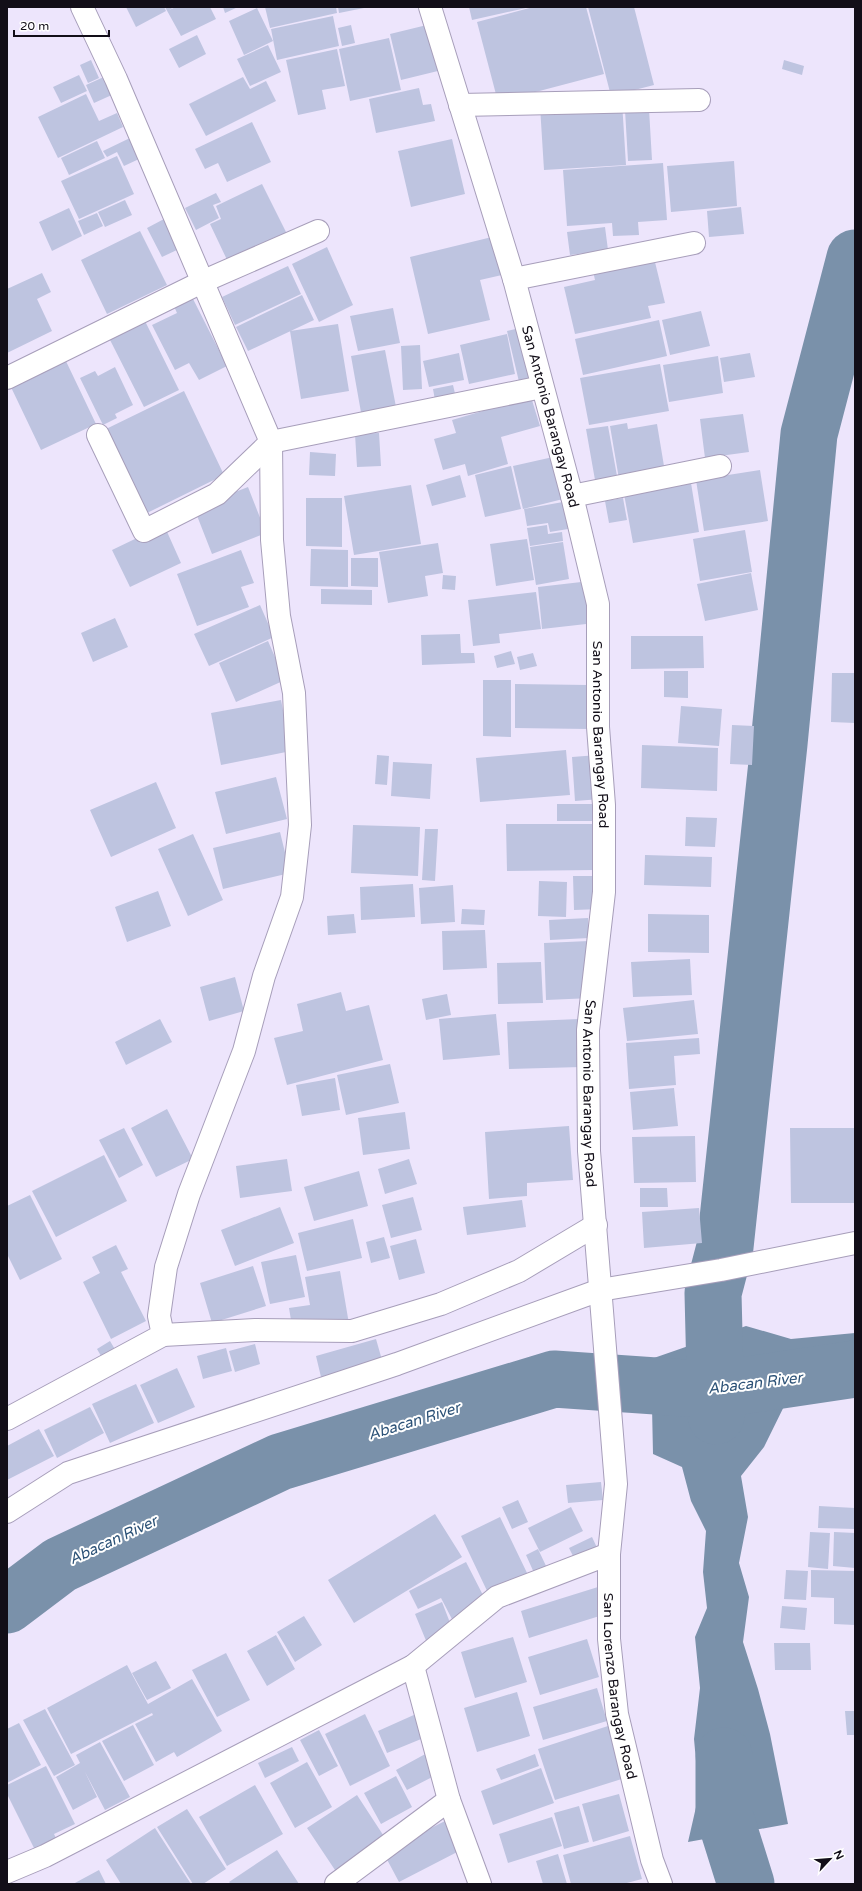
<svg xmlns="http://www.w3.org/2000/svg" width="862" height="1891" font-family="'Varela Round',sans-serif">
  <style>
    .water { fill: #7a91aa }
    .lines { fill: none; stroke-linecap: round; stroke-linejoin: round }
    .river { stroke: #7a91aa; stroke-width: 57 }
    .building { fill: #bec4e0 }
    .minor-casing { stroke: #a79eba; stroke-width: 24 }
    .minor { stroke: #fff; stroke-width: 22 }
    .labels { text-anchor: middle; stroke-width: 4; stroke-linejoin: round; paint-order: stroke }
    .street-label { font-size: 14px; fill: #120e18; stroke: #fff }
    .water-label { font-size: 15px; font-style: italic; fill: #2c5277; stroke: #fff }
  </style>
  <rect width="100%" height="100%" fill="#ede5fc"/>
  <path class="water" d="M 746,1326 L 791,1339 L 855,1333 L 855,1371 L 838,1373 L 796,1382 L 764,1447 L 741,1476 L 748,1517 L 739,1563 L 749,1597 L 743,1642 L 758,1689 L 770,1734 L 788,1824 L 688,1842 L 699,1794 L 694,1739 L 700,1688 L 695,1637 L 707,1608 L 703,1572 L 706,1531 L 691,1501 L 682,1467 L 653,1454 L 651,1359 Z"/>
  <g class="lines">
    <path class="river" d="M 716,1416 L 713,1293 L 725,1247 L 779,744 L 809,434 L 855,258
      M 7,1605 L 60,1565 L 280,1462 L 554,1379 L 714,1390 L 855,1369
      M 724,1756 L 724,1814 L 746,1884"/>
  </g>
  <path class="building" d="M 126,7 L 164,7 L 166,11 L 136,27 Z
    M 165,7 L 174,7 L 169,10 L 176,7 L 210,7 L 216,19 L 181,36 Z
    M 223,7 L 238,7 L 225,13 Z
    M 265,7 L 336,7 L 337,13 L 270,28 Z
    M 338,7 L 364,7 L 364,8 L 339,13 Z
    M 469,7 L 526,7 L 526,8 L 472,20 Z
    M 533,7 L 586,7 L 604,74 L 498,102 L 477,22 Z
    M 588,7 L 634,7 L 654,85 L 611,96 Z
    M 257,8 L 273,41 L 244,55 L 229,21 Z
    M 333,16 L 339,46 L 277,60 L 271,29 Z
    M 431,24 L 442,70 L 401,80 L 390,34 Z
    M 351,25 L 355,43 L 342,46 L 338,28 Z
    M 197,35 L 206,54 L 179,68 L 169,49 Z
    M 389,38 L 401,90 L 350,101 L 339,49 Z
    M 268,45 L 281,72 L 250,86 L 237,59 Z
    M 337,49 L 345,86 L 322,90 L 326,109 L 298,115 L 286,60 Z
    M 91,60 L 99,78 L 88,83 L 80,65 Z
    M 784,60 L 804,66 L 802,75 L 782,69 Z
    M 79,75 L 87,91 L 61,103 L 53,87 Z
    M 106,76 L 114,94 L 94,103 L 86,85 Z
    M 243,77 L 250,89 L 266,81 L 276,101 L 206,136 L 189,104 Z
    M 419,88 L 423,105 L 431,104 L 435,121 L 376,133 L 369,99 Z
    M 86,94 L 99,121 L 117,113 L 123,127 L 58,158 L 38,117 Z
    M 622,102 L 626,165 L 544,170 L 540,106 Z
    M 649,109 L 652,160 L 628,161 L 625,110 Z
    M 252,122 L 271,162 L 227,182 L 218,163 L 205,169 L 195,149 Z
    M 130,138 L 139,159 L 124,166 L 117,152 L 107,157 L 103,151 Z
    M 452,139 L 465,194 L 411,207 L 398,151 Z
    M 97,141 L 105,158 L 69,175 L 61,158 Z
    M 117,156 L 134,194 L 79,219 L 61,181 Z
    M 734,161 L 737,206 L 671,212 L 667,166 Z
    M 663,163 L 667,220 L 638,222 L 639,235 L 613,236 L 612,223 L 567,226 L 563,170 Z
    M 262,184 L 288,236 L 229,264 L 210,224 L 221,219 L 216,206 Z
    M 216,193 L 221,202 L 213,205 L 219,218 L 196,230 L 185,208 Z
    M 125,200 L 132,215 L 105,227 L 98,212 Z
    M 741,207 L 744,234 L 709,237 L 707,211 Z
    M 69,208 L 82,236 L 52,251 L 39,222 Z
    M 97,213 L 103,226 L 84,235 L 78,221 Z
    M 164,219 L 179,249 L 162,257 L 147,228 Z
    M 605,227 L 608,250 L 570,255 L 567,232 Z
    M 140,231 L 167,285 L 107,314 L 81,260 Z
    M 492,237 L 502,275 L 480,280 L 490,320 L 428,334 L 410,257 Z
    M 327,247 L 353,305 L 319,322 L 292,264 Z
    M 654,258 L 665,303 L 648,306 L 651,318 L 575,334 L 564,287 L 595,280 L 593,271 Z
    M 288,266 L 301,294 L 235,325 L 222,297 Z
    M 42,273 L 51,292 L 37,299 L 52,331 L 7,353 L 7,289 Z
    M 191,295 L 227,366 L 199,380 L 189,363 L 175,370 L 152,325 L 177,313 L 173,304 Z
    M 302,295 L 314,320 L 248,351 L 236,327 Z
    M 393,308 L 400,343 L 358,351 L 350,316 Z
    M 701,311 L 710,346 L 670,355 L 662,320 Z
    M 144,319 L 179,390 L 144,407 L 108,336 Z
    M 659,320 L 667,356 L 583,375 L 575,339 Z
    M 338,324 L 349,391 L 301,399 L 290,331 Z
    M 524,327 L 537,382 L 520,386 L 507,331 Z
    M 507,334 L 515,374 L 469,384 L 460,345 Z
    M 420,345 L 422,389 L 403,390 L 401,346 Z
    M 385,350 L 397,412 L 362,418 L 351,356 Z
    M 459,353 L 464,380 L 429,387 L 423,361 Z
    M 750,353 L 755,377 L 724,382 L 720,358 Z
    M 718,356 L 723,393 L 669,402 L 663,365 Z
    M 64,357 L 96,424 L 41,450 L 9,383 Z
    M 660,364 L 669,411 L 589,425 L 580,378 Z
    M 115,367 L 133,405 L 115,414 L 117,418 L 103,425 L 80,378 L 95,371 L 98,376 Z
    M 453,385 L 457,402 L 436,406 L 433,389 Z
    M 184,391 L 224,475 L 147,513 L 106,429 Z
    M 531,397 L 540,426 L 501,437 L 508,464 L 468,476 L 465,464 L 443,470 L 434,439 L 456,433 L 452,420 Z
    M 743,414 L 749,452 L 705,458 L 700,419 Z
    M 627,423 L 628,429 L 657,424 L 665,472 L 619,479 L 610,426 Z
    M 608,426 L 617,476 L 595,480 L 586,429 Z
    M 379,433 L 381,466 L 357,467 L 355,434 Z
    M 310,452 L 336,454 L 335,476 L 309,475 Z
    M 553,457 L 563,499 L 523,509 L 513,466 Z
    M 511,466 L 521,509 L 485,517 L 475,475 Z
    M 760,470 L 768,521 L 704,531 L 696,480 Z
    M 460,475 L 466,497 L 432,506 L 426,485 Z
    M 691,483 L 699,532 L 633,543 L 624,494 Z
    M 411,485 L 421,544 L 354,555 L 344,496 Z
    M 248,487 L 266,533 L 212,554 L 194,508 Z
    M 306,498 L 342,498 L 342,547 L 306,546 Z
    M 623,498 L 627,520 L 609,523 L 605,501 Z
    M 563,502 L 568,529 L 550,532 L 548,523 L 527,526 L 524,509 Z
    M 164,525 L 181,563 L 130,587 L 112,550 Z
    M 547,525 L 548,534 L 562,532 L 563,541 L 530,546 L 527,528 Z
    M 745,530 L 752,572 L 700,581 L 693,539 Z
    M 527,539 L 534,580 L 496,586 L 490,544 Z
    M 563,542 L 569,579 L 536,585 L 530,547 Z
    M 438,543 L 443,573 L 425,576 L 428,596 L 388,603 L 379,552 Z
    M 311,549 L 348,550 L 348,587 L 310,586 Z
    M 241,550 L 254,583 L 241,587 L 249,607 L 197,626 L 177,574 Z
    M 351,558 L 378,558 L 378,587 L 351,586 Z
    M 751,573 L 758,610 L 705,621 L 697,584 Z
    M 443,575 L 456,576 L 455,590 L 442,589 Z
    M 590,581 L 595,623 L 542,629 L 538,587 Z
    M 321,589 L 372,590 L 372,605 L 321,604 Z
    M 536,592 L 541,629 L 499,634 L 500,643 L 473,646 L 468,600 Z
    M 260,605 L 274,637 L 209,666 L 194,634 Z
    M 115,618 L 128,647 L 93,662 L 81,633 Z
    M 460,634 L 461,653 L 474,653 L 475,663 L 422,665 L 421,635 Z
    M 631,636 L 703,636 L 704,668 L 631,669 Z
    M 268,641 L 285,680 L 236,702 L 219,663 Z
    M 511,651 L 515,664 L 497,668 L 494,656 Z
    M 533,653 L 537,666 L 520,670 L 517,657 Z
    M 664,671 L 688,671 L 688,698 L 664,697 Z
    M 832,673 L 855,673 L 855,723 L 831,722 Z
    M 483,680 L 511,680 L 511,737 L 483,736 Z
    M 515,684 L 588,685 L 588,729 L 515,728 Z
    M 281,700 L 291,751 L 221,765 L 211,713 Z
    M 681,706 L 722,709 L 719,746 L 678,743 Z
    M 732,725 L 754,726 L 752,765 L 730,764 Z
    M 642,745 L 718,748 L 717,791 L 641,788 Z
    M 566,750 L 570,795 L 480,802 L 476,758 Z
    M 377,755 L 389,756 L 387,785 L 375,784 Z
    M 598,755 L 601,799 L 575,801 L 572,757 Z
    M 393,762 L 432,764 L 430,799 L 391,796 Z
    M 276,777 L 287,819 L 226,834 L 215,792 Z
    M 156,782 L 176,828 L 111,857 L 90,810 Z
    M 557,804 L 592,804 L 592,821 L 557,821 Z
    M 686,817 L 717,818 L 715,847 L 685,846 Z
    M 506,824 L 594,824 L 595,870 L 507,871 Z
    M 353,825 L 420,827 L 418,876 L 351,873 Z
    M 425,829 L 438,829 L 435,881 L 422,880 Z
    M 280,832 L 290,873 L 223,889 L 213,848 Z
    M 193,834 L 223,900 L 188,916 L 158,849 Z
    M 645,855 L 712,857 L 711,887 L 644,885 Z
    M 573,876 L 600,876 L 601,909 L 574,910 Z
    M 539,881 L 567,882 L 566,917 L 538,916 Z
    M 413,884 L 415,917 L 361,920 L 360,887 Z
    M 453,885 L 455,922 L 421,924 L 419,888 Z
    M 158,891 L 171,926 L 127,942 L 115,907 Z
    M 462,909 L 485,910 L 484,925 L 461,924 Z
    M 354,914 L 356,933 L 328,935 L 327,916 Z
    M 648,914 L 709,915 L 709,953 L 648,952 Z
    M 588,918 L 589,938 L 550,940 L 549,920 Z
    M 485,930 L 487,968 L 443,970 L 442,931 Z
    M 589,941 L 592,998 L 546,1000 L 544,943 Z
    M 690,959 L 692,995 L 633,997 L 631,962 Z
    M 541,962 L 543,1003 L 498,1004 L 497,963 Z
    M 235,977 L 244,1011 L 209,1021 L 200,987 Z
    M 341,992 L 346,1011 L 369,1005 L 383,1060 L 287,1085 L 274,1038 L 303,1031 L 297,1004 Z
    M 447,994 L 451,1015 L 426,1020 L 422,999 Z
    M 694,1000 L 698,1034 L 627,1041 L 623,1008 Z
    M 496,1014 L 500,1055 L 443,1060 L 439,1019 Z
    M 160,1019 L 172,1042 L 126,1065 L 115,1042 Z
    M 579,1019 L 581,1067 L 509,1069 L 507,1022 Z
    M 699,1038 L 700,1054 L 674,1056 L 676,1085 L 629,1089 L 626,1043 Z
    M 390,1064 L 399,1103 L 346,1115 L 337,1075 Z
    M 335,1078 L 340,1110 L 302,1116 L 296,1085 Z
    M 674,1088 L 678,1126 L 633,1130 L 630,1092 Z
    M 167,1109 L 193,1159 L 156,1177 L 131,1128 Z
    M 405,1112 L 410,1149 L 363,1155 L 358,1118 Z
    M 569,1126 L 573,1180 L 527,1183 L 527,1196 L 489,1199 L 485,1132 Z
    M 124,1128 L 143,1165 L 119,1178 L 99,1140 Z
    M 790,1128 L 855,1128 L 855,1203 L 791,1203 Z
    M 695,1136 L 696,1182 L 634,1183 L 632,1137 Z
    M 104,1155 L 127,1201 L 56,1237 L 32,1191 Z
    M 287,1159 L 292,1191 L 240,1198 L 236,1166 Z
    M 409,1159 L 417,1184 L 385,1194 L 378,1169 Z
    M 359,1171 L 368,1206 L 314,1221 L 304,1187 Z
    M 640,1188 L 667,1188 L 668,1207 L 640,1207 Z
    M 30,1195 L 62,1259 L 20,1280 L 7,1254 L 7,1206 Z
    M 413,1197 L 422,1230 L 391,1238 L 382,1205 Z
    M 522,1200 L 526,1227 L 467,1235 L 463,1207 Z
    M 280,1207 L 294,1243 L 235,1266 L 221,1230 Z
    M 699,1208 L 702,1243 L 644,1248 L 642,1212 Z
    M 353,1219 L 362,1258 L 307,1271 L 298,1233 Z
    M 384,1237 L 390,1258 L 371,1263 L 366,1242 Z
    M 416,1239 L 425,1273 L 399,1280 L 390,1246 Z
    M 116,1245 L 128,1269 L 121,1272 L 146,1321 L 111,1339 L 83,1282 L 100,1273 L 92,1257 Z
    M 296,1255 L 305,1297 L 270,1304 L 261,1262 Z
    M 253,1266 L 266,1306 L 212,1323 L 200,1283 Z
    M 340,1271 L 349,1324 L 292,1326 L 289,1308 L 310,1305 L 305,1277 Z
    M 376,1339 L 382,1360 L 321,1377 L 316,1356 Z
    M 110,1341 L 119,1356 L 105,1363 L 97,1349 Z
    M 255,1344 L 260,1364 L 235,1372 L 229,1351 Z
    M 226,1348 L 232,1371 L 203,1379 L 197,1356 Z
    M 177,1368 L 195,1407 L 158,1423 L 140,1385 Z
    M 136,1384 L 154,1423 L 110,1443 L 92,1404 Z
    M 90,1407 L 104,1433 L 57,1458 L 44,1430 Z
    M 39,1429 L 54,1456 L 7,1480 L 7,1446 Z
    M 601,1482 L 603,1500 L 568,1503 L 566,1485 Z
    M 518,1500 L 528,1522 L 512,1529 L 502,1507 Z
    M 819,1506 L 855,1508 L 855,1529 L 818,1528 Z
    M 571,1507 L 583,1531 L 540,1552 L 528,1528 Z
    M 435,1514 L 462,1557 L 354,1623 L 328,1580 Z
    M 500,1517 L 528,1575 L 489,1595 L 461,1536 Z
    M 810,1532 L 830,1533 L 828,1569 L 808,1567 Z
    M 834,1532 L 855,1533 L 855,1568 L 833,1566 Z
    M 592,1537 L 600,1554 L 578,1566 L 569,1548 Z
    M 538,1549 L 547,1568 L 535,1575 L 526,1555 Z
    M 466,1562 L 487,1603 L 453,1621 L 441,1598 L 418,1609 L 409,1591 Z
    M 786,1570 L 808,1571 L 806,1600 L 784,1599 Z
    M 811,1570 L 855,1571 L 855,1625 L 834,1624 L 834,1598 L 811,1597 Z
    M 598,1587 L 606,1614 L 529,1638 L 521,1611 Z
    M 442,1602 L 454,1633 L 427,1643 L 415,1614 Z
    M 782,1606 L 807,1608 L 805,1630 L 780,1628 Z
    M 304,1616 L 322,1645 L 295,1662 L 277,1632 Z
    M 276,1635 L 295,1669 L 267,1686 L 247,1651 Z
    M 513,1637 L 527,1682 L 475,1698 L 461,1652 Z
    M 587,1639 L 599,1677 L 540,1695 L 528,1657 Z
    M 774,1643 L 810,1643 L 811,1670 L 775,1670 Z
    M 226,1653 L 250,1700 L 217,1717 L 192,1670 Z
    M 156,1661 L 171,1688 L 147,1700 L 132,1673 Z
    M 127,1665 L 148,1704 L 192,1679 L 222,1731 L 177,1757 L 174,1752 L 156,1762 L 135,1724 L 153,1715 L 152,1713 L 71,1754 L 47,1708 Z
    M 597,1688 L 607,1721 L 543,1740 L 533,1707 Z
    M 517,1692 L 530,1736 L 477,1752 L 464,1708 Z
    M 45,1709 L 75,1765 L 54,1776 L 23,1720 Z
    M 845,1711 L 855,1711 L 855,1735 L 847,1735 Z
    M 365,1714 L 390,1766 L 350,1786 L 325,1734 Z
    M 416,1714 L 426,1737 L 387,1753 L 378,1731 Z
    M 19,1723 L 41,1765 L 7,1783 L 7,1729 Z
    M 133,1725 L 154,1765 L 124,1781 L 102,1741 Z
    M 611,1725 L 628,1777 L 555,1800 L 538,1749 Z
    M 319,1730 L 338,1766 L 319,1776 L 300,1740 Z
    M 100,1742 L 130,1797 L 105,1810 L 85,1772 L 97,1797 L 73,1810 L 56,1777 L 80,1763 L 76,1755 Z
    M 292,1747 L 299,1761 L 265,1778 L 258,1763 Z
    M 429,1752 L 440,1773 L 407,1790 L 396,1770 Z
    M 535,1754 L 539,1766 L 501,1780 L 496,1769 Z
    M 307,1762 L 332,1807 L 295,1828 L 270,1783 Z
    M 46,1766 L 75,1824 L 54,1834 L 61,1848 L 39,1858 L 7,1794 L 7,1785 Z
    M 541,1768 L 554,1803 L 493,1825 L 481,1791 Z
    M 396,1776 L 412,1807 L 381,1824 L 364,1793 Z
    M 255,1785 L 283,1834 L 227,1866 L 199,1817 Z
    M 619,1794 L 629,1831 L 593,1842 L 582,1804 Z
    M 357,1795 L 387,1841 L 337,1873 L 307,1828 Z
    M 579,1806 L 589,1842 L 564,1849 L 554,1813 Z
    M 187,1809 L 226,1869 L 203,1884 L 193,1884 L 157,1827 Z
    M 552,1817 L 562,1846 L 508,1863 L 499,1834 Z
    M 447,1820 L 463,1849 L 399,1882 L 383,1852 Z
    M 155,1828 L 191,1884 L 121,1884 L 106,1860 Z
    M 630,1836 L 642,1879 L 623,1884 L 571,1884 L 563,1855 Z
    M 277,1850 L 299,1884 L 231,1884 L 229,1882 Z
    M 558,1854 L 567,1884 L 543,1884 L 536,1861 Z
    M 99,1870 L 106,1884 L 73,1884 Z"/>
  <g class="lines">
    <defs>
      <g id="minor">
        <path id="s1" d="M 430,7 L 514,279 L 572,496 L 598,604 L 598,727 L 604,805 L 604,892 L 588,1030 L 589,1151 L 616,1484 L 609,1554 L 609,1639 L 617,1714 L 652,1860 L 661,1884"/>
        <path d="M 460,105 L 699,100"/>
        <path d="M 514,279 L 694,243"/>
        <path d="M 7,378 L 204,281 L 318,231"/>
        <path d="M 98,435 L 144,531 L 217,494 L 271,442 L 542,387"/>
        <path d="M 572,496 L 720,466"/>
        <path d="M 163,1335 L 255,1330 L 352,1331 L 441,1304 L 519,1271 L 596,1225"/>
        <path d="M 7,1419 L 163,1335 L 159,1316 L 166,1267 L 189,1194 L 244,1051 L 264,976 L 292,897 L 300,825 L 294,693 L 279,616 L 272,540 L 271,442 L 116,79 L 82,7"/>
        <path d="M 7,1512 L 68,1473 L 397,1364 L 600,1290 L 721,1270 L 855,1243"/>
        <path d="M 413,1666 L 449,1800 L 480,1884"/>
        <path d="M 7,1872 L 45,1856 L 413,1666 L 497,1597 L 609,1554"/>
        <path d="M 336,1884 L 449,1800"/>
      </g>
    </defs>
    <use href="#minor" class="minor-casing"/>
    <use href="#minor" class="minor"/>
  </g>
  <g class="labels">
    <g class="street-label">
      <text dy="5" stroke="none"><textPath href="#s1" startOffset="427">San Antonio Barangay Road</textPath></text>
      <text dy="5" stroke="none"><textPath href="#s1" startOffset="751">San Antonio Barangay Road</textPath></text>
      <text dy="5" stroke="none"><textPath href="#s1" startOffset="1111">San Antonio Barangay Road</textPath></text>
      <text dy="5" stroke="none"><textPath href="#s1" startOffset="1706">San Lorenzo Barangay Road</textPath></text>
    </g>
    <g class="water-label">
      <text transform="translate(755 1383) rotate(-7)" y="5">Abacan River</text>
      <text transform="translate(414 1421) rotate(-17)" y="5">Abacan River</text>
      <text transform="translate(113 1540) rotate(-25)" y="5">Abacan River</text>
    </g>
  </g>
  <rect width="862" height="1891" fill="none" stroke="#120e18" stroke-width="16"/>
  <g transform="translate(830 1859) rotate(64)" stroke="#ffffff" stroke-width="3" paint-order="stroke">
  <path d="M0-3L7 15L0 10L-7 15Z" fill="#120e18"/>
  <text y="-6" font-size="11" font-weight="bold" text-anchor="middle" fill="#120e18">N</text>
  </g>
  <path d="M14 30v6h95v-6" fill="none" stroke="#120e18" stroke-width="2"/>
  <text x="20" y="30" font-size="12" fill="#120e18" stroke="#ffffff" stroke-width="3" paint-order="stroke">20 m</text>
</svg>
